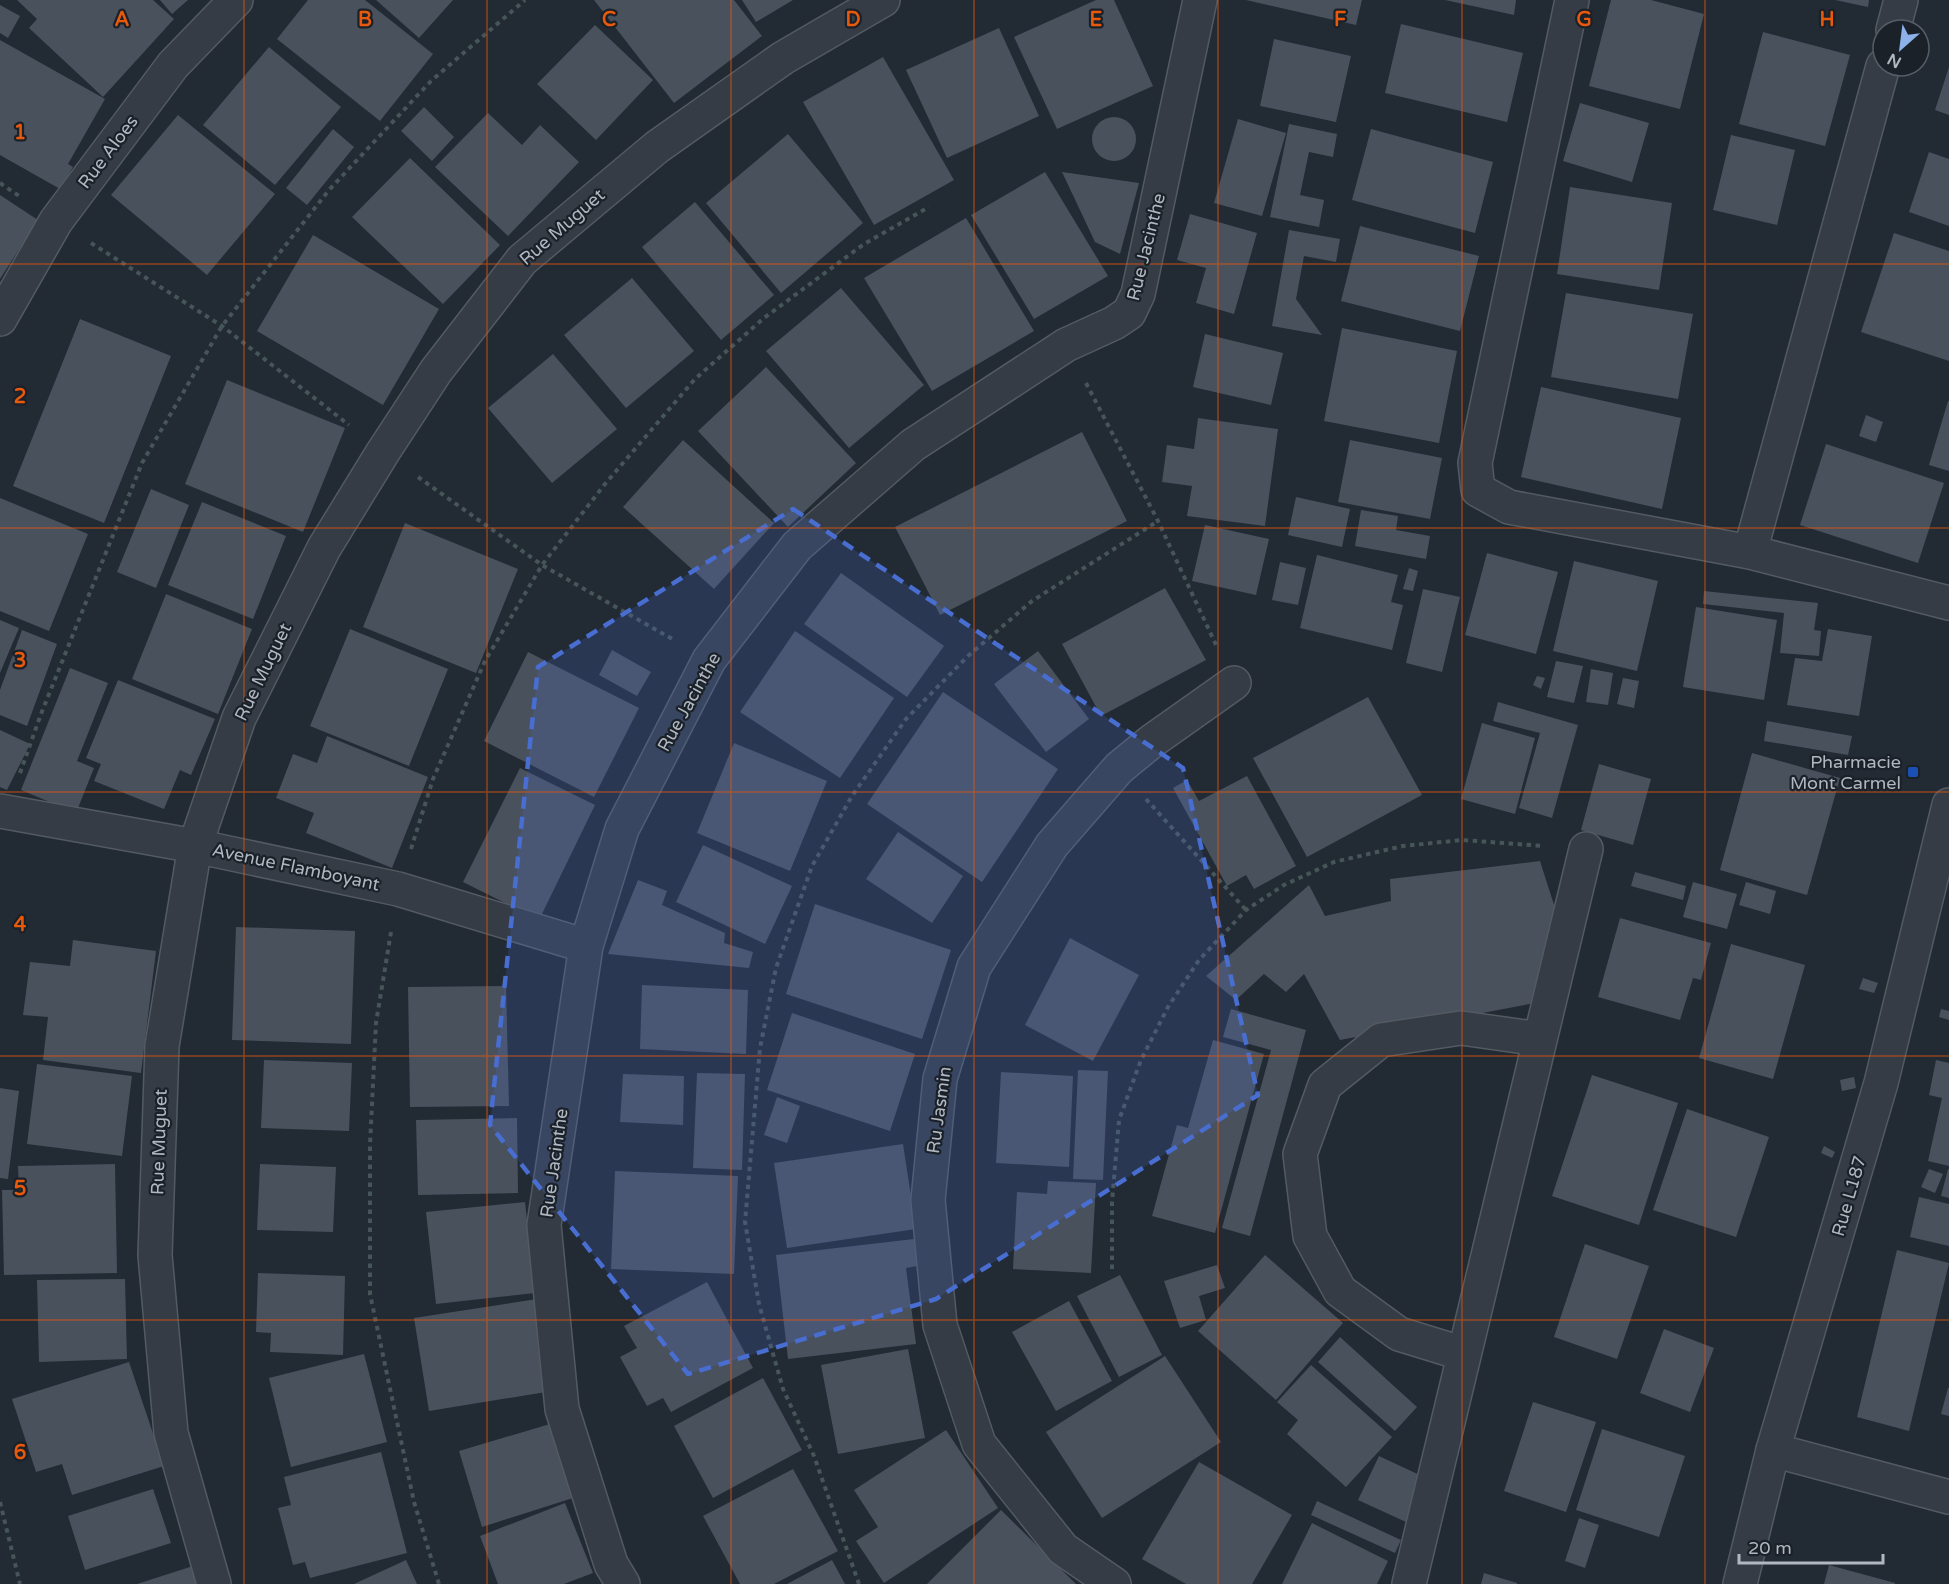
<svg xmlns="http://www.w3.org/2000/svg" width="1949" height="1584" font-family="'Varela Round',sans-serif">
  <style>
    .building { fill: #49515d }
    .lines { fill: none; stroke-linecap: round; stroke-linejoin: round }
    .minor-casing { stroke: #535a62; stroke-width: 36 }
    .tertiary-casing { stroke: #535a62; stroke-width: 36 }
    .path { stroke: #465557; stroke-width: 4; stroke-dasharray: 4.5 4.5; stroke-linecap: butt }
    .minor { stroke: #353c45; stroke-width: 33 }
    .tertiary { stroke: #353c45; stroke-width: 33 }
    .marked { fill: #496ed1; fill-opacity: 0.2; stroke: #496ed1; stroke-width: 4.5; stroke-dasharray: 12 8; stroke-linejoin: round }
    .grid { fill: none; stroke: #e8590c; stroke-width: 1.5; stroke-opacity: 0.55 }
    .transit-dot { fill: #1a4fb4; stroke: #1b2129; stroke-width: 2 }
    .labels { text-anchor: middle; stroke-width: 4.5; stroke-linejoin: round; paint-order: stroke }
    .street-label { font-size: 18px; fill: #b0b7c1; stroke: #1b2129 }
    .poi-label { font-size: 18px; fill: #b0b7c1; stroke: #1b2129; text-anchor: end }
    .grid-label { font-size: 20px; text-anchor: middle; font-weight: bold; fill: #e8590c; stroke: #1b2129; stroke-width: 4.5; stroke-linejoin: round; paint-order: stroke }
  </style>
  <rect width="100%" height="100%" fill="#222a34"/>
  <path class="building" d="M 17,0 L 153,0 L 174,19 L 103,97 L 29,28 L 37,19 Z
    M 160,0 L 188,0 L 172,14 Z
    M 308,0 L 365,0 L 433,54 L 380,121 L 277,39 Z
    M 376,0 L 453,0 L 419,38 Z
    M 594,0 L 734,0 L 762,36 L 674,103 Z
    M 742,0 L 793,0 L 756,22 Z
    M 1096,0 L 1114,0 L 1153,86 L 1057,129 L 1014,37 Z
    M 1246,0 L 1362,0 L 1356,25 Z
    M 1445,0 L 1516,0 L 1514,15 Z
    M 1611,0 L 1651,0 L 1704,14 L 1680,109 L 1589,86 Z
    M 1835,0 L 1869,0 L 1868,7 Z
    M 0,5 L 20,16 L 8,38 L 0,33 Z
    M 1401,24 L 1523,53 L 1507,122 L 1385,93 Z
    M 595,25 L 653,80 L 596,140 L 537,84 Z
    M 999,28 L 1039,116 L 947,158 L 906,70 Z
    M 1763,32 L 1850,55 L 1825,146 L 1739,124 Z
    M 1274,39 L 1351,56 L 1336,122 L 1260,106 Z
    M 0,40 L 105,99 L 68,164 L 73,167 L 60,189 L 0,155 Z
    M 269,47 L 341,107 L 275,185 L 203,125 Z
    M 883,57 L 954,180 L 874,225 L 803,102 Z
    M 1949,67 L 1949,115 L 1935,110 Z
    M 1580,103 L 1649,123 L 1632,182 L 1563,161 Z
    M 424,107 L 454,137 L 432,161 L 401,131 Z
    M 488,113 L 522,145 L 540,125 L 579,162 L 508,236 L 435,167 Z
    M 178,115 L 275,194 L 207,275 L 111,195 Z
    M1092 139a22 22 0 1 1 44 0a22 22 0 1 1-44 0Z
    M 1238,119 L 1286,133 L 1262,216 L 1214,203 Z
    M 1289,124 L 1337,134 L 1333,157 L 1309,152 L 1300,195 L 1324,200 L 1319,227 L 1270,217 Z
    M 333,129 L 354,147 L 307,205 L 286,188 Z
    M 1371,129 L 1493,162 L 1475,233 L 1352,200 Z
    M 788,134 L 863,223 L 781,293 L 706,203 Z
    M 1731,135 L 1795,150 L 1777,225 L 1713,210 Z
    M 1929,152 L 1949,159 L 1949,226 L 1909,212 Z
    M 410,158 L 500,245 L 443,304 L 352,217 Z
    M 1045,172 L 1108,276 L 1034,319 L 971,215 Z
    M 1062,172 L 1139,183 L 1120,254 L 1095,242 Z
    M 1570,187 L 1672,203 L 1659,290 L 1557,274 Z
    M 0,195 L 38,220 L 0,279 Z
    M 695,202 L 774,295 L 721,340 L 642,247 Z
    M 1190,214 L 1257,233 L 1234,314 L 1196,303 L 1206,268 L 1177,260 Z
    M 966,218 L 1034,331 L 932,391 L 864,278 Z
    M 1360,226 L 1479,256 L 1460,331 L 1341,301 Z
    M 1289,230 L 1340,239 L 1336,262 L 1304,256 L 1296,299 L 1322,335 L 1272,326 Z
    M 1894,233 L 1949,251 L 1949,361 L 1861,332 Z
    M 313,235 L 439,309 L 383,405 L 257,331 Z
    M 632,278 L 694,351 L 626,408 L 564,335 Z
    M 841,288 L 924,385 L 849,448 L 766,351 Z
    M 1566,293 L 1693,314 L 1678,399 L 1551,377 Z
    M 80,319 L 171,356 L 104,523 L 13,486 Z
    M 1342,328 L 1457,351 L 1439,443 L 1324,421 Z
    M 1205,334 L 1283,353 L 1271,405 L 1193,387 Z
    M 553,354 L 617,429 L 552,483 L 488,408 Z
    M 766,367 L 856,463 L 788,527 L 698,431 Z
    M 227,380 L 345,428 L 303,532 L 185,484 Z
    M 1541,387 L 1681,418 L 1662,509 L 1521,477 Z
    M 1948,401 L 1949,401 L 1949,471 L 1929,465 Z
    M 1866,415 L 1883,422 L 1876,442 L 1859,436 Z
    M 1198,418 L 1278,429 L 1265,526 L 1187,516 L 1192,486 L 1162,482 L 1167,445 L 1194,449 Z
    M 1082,432 L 1127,521 L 940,615 L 895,527 Z
    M 683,440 L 774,523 L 714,589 L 623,507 Z
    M 1350,440 L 1442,458 L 1430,519 L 1338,502 Z
    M 1826,444 L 1944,483 L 1918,563 L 1800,525 Z
    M 151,489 L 189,505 L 156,588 L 117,572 Z
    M 1296,497 L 1350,509 L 1342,547 L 1288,535 Z
    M 0,498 L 88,534 L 49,631 L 0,611 Z
    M 202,502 L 286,536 L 253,619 L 168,585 Z
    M 1361,510 L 1398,516 L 1396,530 L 1430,536 L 1426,559 L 1355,546 Z
    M 405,523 L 518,569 L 476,673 L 363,627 Z
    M 1205,525 L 1269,539 L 1256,595 L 1192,581 Z
    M 1487,553 L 1558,572 L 1536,654 L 1465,635 Z
    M 1317,555 L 1398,575 L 1391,602 L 1403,605 L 1392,650 L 1300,628 Z
    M 1574,561 L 1658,581 L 1637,671 L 1553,651 Z
    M 1280,562 L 1306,568 L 1298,605 L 1272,600 Z
    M 1409,568 L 1418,571 L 1413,591 L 1403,589 Z
    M 841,573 L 944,646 L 907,697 L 804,624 Z
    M 1165,588 L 1206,660 L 1101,716 L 1062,644 Z
    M 1423,589 L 1460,597 L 1442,672 L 1406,663 Z
    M 1704,591 L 1818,603 L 1814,630 L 1821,631 L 1819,656 L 1780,653 L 1784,613 L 1703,604 Z
    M 166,594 L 252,629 L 218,714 L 132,679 Z
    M 1696,607 L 1777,620 L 1764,700 L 1683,687 Z
    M 0,620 L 19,628 L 0,673 Z
    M 350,629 L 448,669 L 409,766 L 310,726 Z
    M 1828,629 L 1872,636 L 1859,716 L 1787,705 L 1795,658 L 1822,661 Z
    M 22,630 L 57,644 L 27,726 L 0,715 L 0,690 Z
    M 795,631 L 894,698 L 840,778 L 740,712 Z
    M 612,650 L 651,672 L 637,696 L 599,675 Z
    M 1038,651 L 1089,719 L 1046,752 L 994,684 Z
    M 528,652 L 639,708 L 594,797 L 484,741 Z
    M 1556,661 L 1583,666 L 1574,703 L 1547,697 Z
    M 70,668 L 108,683 L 77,761 L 94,768 L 76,813 L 21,790 Z
    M 1591,669 L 1613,673 L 1608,705 L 1586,702 Z
    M 1537,676 L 1545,678 L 1541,689 L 1533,685 Z
    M 1623,678 L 1639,681 L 1634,708 L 1617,704 Z
    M 118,680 L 215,719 L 191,775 L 180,770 L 164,809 L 94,781 L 101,764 L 86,758 Z
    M 943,692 L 1058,769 L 982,882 L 867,804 Z
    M 1368,697 L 1422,795 L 1307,857 L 1253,758 Z
    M 1498,702 L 1578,725 L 1552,818 L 1519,808 L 1540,733 L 1493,721 Z
    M 1767,721 L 1852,736 L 1848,755 L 1764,741 Z
    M 1482,723 L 1535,738 L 1515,814 L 1461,799 Z
    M 0,730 L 30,744 L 7,790 L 0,787 Z
    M 327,736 L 428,777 L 392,868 L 306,833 L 314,813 L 276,798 L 293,754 L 317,763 Z
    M 734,743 L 827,781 L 790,871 L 697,833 Z
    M 1752,753 L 1840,778 L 1807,895 L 1720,870 Z
    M 1599,764 L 1651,779 L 1633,845 L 1581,830 Z
    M 520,768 L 595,805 L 539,920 L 463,882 Z
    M 1247,776 L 1296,866 L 1254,889 L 1246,875 L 1227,886 L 1173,788 L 1187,780 L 1199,801 Z
    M 898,832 L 963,876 L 932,923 L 866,879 Z
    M 703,845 L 792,886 L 765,944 L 676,902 Z
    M 1540,861 L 1555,908 L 1535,1003 L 1340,1040 L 1304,974 L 1286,992 L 1264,974 L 1236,1000 L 1206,976 L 1309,885 L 1325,916 L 1391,901 L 1390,879 Z
    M 1635,872 L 1686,886 L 1683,900 L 1631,886 Z
    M 638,880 L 667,891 L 662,905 L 725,933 L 724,943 L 753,952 L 749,968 L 608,954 Z
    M 1693,882 L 1737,894 L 1727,929 L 1683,917 Z
    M 1746,882 L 1776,891 L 1770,914 L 1739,905 Z
    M 815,904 L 951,950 L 922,1039 L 786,994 Z
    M 1620,918 L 1711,943 L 1701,980 L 1693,978 L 1680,1020 L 1598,997 Z
    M 236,927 L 355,931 L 351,1044 L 232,1040 Z
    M 1070,938 L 1139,975 L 1093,1061 L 1025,1025 Z
    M 73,940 L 156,951 L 141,1073 L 43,1060 L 48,1017 L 23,1015 L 30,962 L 70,966 Z
    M 1731,944 L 1805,965 L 1773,1079 L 1699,1058 Z
    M 1863,978 L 1878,983 L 1874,993 L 1859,989 Z
    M 642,985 L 748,990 L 746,1054 L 640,1049 Z
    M 506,986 L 509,1106 L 410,1107 L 408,987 Z
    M 1231,1009 L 1306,1030 L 1250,1236 L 1222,1228 L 1271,1050 L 1223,1037 Z
    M 1941,1009 L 1949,1011 L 1949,1020 L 1939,1017 Z
    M 792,1013 L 915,1054 L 890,1131 L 767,1090 Z
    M 1213,1040 L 1264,1054 L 1215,1233 L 1152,1216 L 1177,1125 L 1188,1128 Z
    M 264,1060 L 352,1063 L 349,1131 L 261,1128 Z
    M 1936,1060 L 1949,1063 L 1949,1166 L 1928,1161 L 1942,1098 L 1929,1095 Z
    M 37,1064 L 132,1076 L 122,1156 L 27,1144 Z
    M 1078,1070 L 1108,1071 L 1103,1180 L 1073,1179 Z
    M 1001,1072 L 1073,1076 L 1069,1167 L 996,1163 Z
    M 697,1073 L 745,1074 L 742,1170 L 693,1168 Z
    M 623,1074 L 684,1076 L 683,1125 L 620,1122 Z
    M 1592,1075 L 1678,1103 L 1639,1225 L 1552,1196 Z
    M 1854,1077 L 1856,1088 L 1842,1091 L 1840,1080 Z
    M 0,1088 L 19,1091 L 8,1179 L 0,1178 Z
    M 777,1097 L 800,1106 L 787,1143 L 764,1135 Z
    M 1687,1109 L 1769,1137 L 1736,1237 L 1653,1210 Z
    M 517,1118 L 518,1193 L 418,1195 L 416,1120 Z
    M 903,1144 L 916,1229 L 787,1248 L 774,1163 Z
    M 1824,1146 L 1835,1152 L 1832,1158 L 1821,1153 Z
    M 115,1164 L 117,1273 L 4,1275 L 2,1190 L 19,1190 L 18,1166 Z
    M 260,1164 L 336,1167 L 333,1232 L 257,1230 Z
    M 1929,1169 L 1943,1174 L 1935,1193 L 1921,1187 Z
    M 1948,1169 L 1949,1169 L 1949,1198 L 1941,1196 Z
    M 615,1171 L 738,1176 L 734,1274 L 611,1269 Z
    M 1048,1181 L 1096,1183 L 1091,1273 L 1013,1269 L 1017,1192 L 1047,1194 Z
    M 1919,1197 L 1949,1204 L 1949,1246 L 1910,1237 Z
    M 525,1202 L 535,1293 L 436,1304 L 426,1212 Z
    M 914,1239 L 917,1266 L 906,1268 L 916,1344 L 788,1359 L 776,1255 Z
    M 1585,1244 L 1649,1266 L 1617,1359 L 1554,1337 Z
    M 1897,1250 L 1949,1263 L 1909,1431 L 1857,1417 Z
    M 1265,1255 L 1343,1323 L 1276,1400 L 1198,1331 Z
    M 1217,1265 L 1225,1288 L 1199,1296 L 1206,1320 L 1180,1328 L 1164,1281 Z
    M 258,1273 L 345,1276 L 343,1355 L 270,1352 L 271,1333 L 256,1332 Z
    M 1120,1275 L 1162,1355 L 1119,1377 L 1077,1296 Z
    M 125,1279 L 127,1359 L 39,1362 L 37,1280 Z
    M 707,1282 L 753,1368 L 671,1412 L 663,1398 L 647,1406 L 620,1357 L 637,1348 L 624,1326 Z
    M 537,1299 L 552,1391 L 429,1411 L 414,1318 Z
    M 1069,1301 L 1112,1381 L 1056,1411 L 1012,1332 Z
    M 1664,1329 L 1714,1348 L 1690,1412 L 1640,1393 Z
    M 1340,1337 L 1417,1407 L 1395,1431 L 1318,1362 Z
    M 908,1349 L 925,1438 L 838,1454 L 821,1365 Z
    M 364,1354 L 387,1442 L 291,1467 L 269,1378 Z
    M 1165,1356 L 1221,1442 L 1102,1518 L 1046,1432 Z
    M 129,1362 L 164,1466 L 72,1495 L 62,1464 L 36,1472 L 12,1399 Z
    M 1311,1365 L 1392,1437 L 1346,1487 L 1287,1434 L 1298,1420 L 1277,1402 Z
    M 763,1378 L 802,1450 L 713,1498 L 674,1426 Z
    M 1948,1388 L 1949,1388 L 1949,1416 L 1941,1414 Z
    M 1533,1402 L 1596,1422 L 1566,1512 L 1504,1491 Z
    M 550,1424 L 573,1498 L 482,1527 L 459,1451 Z
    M 1602,1429 L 1685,1456 L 1659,1537 L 1576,1510 Z
    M 946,1430 L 998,1508 L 884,1583 L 856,1541 L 878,1527 L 854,1490 Z
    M 381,1452 L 407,1553 L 310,1578 L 305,1562 L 293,1565 L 278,1508 L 291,1505 L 284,1477 Z
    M 1379,1456 L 1426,1478 L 1406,1522 L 1358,1500 Z
    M 1199,1462 L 1292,1515 L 1252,1584 L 1186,1584 L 1142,1559 Z
    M 793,1469 L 838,1551 L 774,1584 L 740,1584 L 703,1516 Z
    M 153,1489 L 171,1543 L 85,1570 L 68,1516 Z
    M 1317,1501 L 1401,1540 L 1395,1553 L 1311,1515 Z
    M 565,1503 L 593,1573 L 564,1584 L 498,1584 L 480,1536 Z
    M 1001,1510 L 1076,1584 L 927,1584 Z
    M 1579,1518 L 1599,1525 L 1585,1568 L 1565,1561 Z
    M 1312,1523 L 1388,1561 L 1377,1584 L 1282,1584 Z
    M 406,1560 L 417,1584 L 354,1584 Z
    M 832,1560 L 845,1584 L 787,1584 Z
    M 1829,1565 L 1895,1583 L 1895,1584 L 1824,1584 Z
    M 193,1566 L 199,1584 L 137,1584 Z
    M 1484,1573 L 1517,1583 L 1517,1584 L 1481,1584 Z"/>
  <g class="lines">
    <defs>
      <path id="minor" d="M 1572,0 L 1475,463 L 1478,490 L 1509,507 L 1750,552 L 1949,603
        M 1893,30 L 1901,0
        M 0,319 L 56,221 L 173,65 L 236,0
        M 1750,552 L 1883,66
        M 0,811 L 195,846 L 398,889 L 586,946
        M 1464,1354 L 1399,1334 L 1340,1291 L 1310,1236 L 1300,1154 L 1325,1085 L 1381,1040 L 1461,1028 L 1540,1039
        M 1773,1450 L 1949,1497
        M 214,1584 L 171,1433 L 155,1255 L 162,1046 L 195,846 L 239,718 L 324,548 L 383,452 L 436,371 L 522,260 L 657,147 L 783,58 L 883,0
        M 623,1584 L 611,1564 L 562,1409 L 544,1225 L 586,946 L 622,829 L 709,660 L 797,546 L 913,445 L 1066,345 L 1114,323 L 1129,313 L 1138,294 L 1200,0
        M 1114,1584 L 1063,1549 L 979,1444 L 940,1325 L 928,1200 L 940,1079 L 974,967 L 1052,845 L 1119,768 L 1152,741 L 1234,683
        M 1409,1584 L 1586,849"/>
      <path id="tertiary" d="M 1740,1584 L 1773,1450 L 1881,1083 L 1949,805"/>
    </defs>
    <use href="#minor" class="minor-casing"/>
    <use href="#tertiary" class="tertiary-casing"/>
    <path class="path" d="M 0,183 L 22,198
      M 91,243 L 222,326 L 349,425
      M 1086,383 L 1158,521 L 1217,647
      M 418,477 L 542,565 L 674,640
      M 20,773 L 41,714 L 142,463 L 222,326 L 329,190 L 431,81 L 525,0
      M 1146,799 L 1246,910
      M 411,849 L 433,779 L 485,661 L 542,565 L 605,484 L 695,379 L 764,318 L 864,244 L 929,207
      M 391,932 L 376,1023 L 370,1145 L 370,1294 L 414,1502 L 439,1584
      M 1112,1269 L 1112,1202 L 1119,1120 L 1141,1060 L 1168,1007 L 1199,960 L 1246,910 L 1284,885 L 1334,862 L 1403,846 L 1462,840 L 1544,846
      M 0,1502 L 20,1584
      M 859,1584 L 814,1456 L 783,1389 L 759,1304 L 745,1222 L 760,1048 L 776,968 L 812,866 L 852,796 L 906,719 L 968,656 L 1032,601 L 1158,521"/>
    <use href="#minor" class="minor"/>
    <use href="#tertiary" class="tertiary"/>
  </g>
  <path class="marked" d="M 793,509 L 1183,768 L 1258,1095 L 936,1299 L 688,1374 L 490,1125 L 538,667 Z"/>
  <path class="grid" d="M 244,0 L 244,1584M 487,0 L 487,1584M 731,0 L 731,1584M 974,0 L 974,1584M 1218,0 L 1218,1584M 1462,0 L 1462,1584M 1705,0 L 1705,1584M 0,264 L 1949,264M 0,528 L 1949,528M 0,792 L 1949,792M 0,1056 L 1949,1056M 0,1320 L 1949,1320"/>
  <rect class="transit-dot" x="1907" y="766" width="12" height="12" rx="3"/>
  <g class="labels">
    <g class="street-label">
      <text transform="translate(108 152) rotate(-53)" y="6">Rue Aloes</text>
      <text transform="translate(562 227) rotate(-41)" y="6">Rue Muguet</text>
      <text transform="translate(1146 247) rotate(-76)" y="6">Rue Jacinthe</text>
      <text transform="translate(263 672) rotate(-64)" y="6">Rue Muguet</text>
      <text transform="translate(689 702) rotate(-61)" y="6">Rue Jacinthe</text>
      <text transform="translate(296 867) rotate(12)" y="6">Avenue Flamboyant</text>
      <text transform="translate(939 1110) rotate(-82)" y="6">Ru Jasmin</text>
      <text transform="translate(159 1142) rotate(-88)" y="6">Rue Muguet</text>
      <text transform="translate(554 1163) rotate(-82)" y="6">Rue Jacinthe</text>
      <text transform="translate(1849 1196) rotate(-74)" y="6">Rue L187</text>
    </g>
    <g class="poi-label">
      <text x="1901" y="768">Pharmacie<tspan x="1901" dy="21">Mont Carmel</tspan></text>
    </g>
  </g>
  <g class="grid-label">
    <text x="122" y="26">A</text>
    <text x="365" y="26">B</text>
    <text x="609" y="26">C</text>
    <text x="853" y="26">D</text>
    <text x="1096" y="26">E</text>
    <text x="1340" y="26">F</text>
    <text x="1584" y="26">G</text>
    <text x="1827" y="26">H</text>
    <text x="20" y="139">1</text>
    <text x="20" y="403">2</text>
    <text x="20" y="667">3</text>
    <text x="20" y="931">4</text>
    <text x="20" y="1195">5</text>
    <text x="20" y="1459">6</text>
  </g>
  <g transform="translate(1901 48) rotate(208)"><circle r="28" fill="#1b2129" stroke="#575d66" stroke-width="1.5"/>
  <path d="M0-4.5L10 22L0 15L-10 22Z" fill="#8db1e9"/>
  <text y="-9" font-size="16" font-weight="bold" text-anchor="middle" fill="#b0b7c1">N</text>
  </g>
  <path d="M1739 1554v9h144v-9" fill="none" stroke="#b0b7c1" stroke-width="3"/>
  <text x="1748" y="1554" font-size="18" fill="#b0b7c1" stroke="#1b2129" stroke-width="4.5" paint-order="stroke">20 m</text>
</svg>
